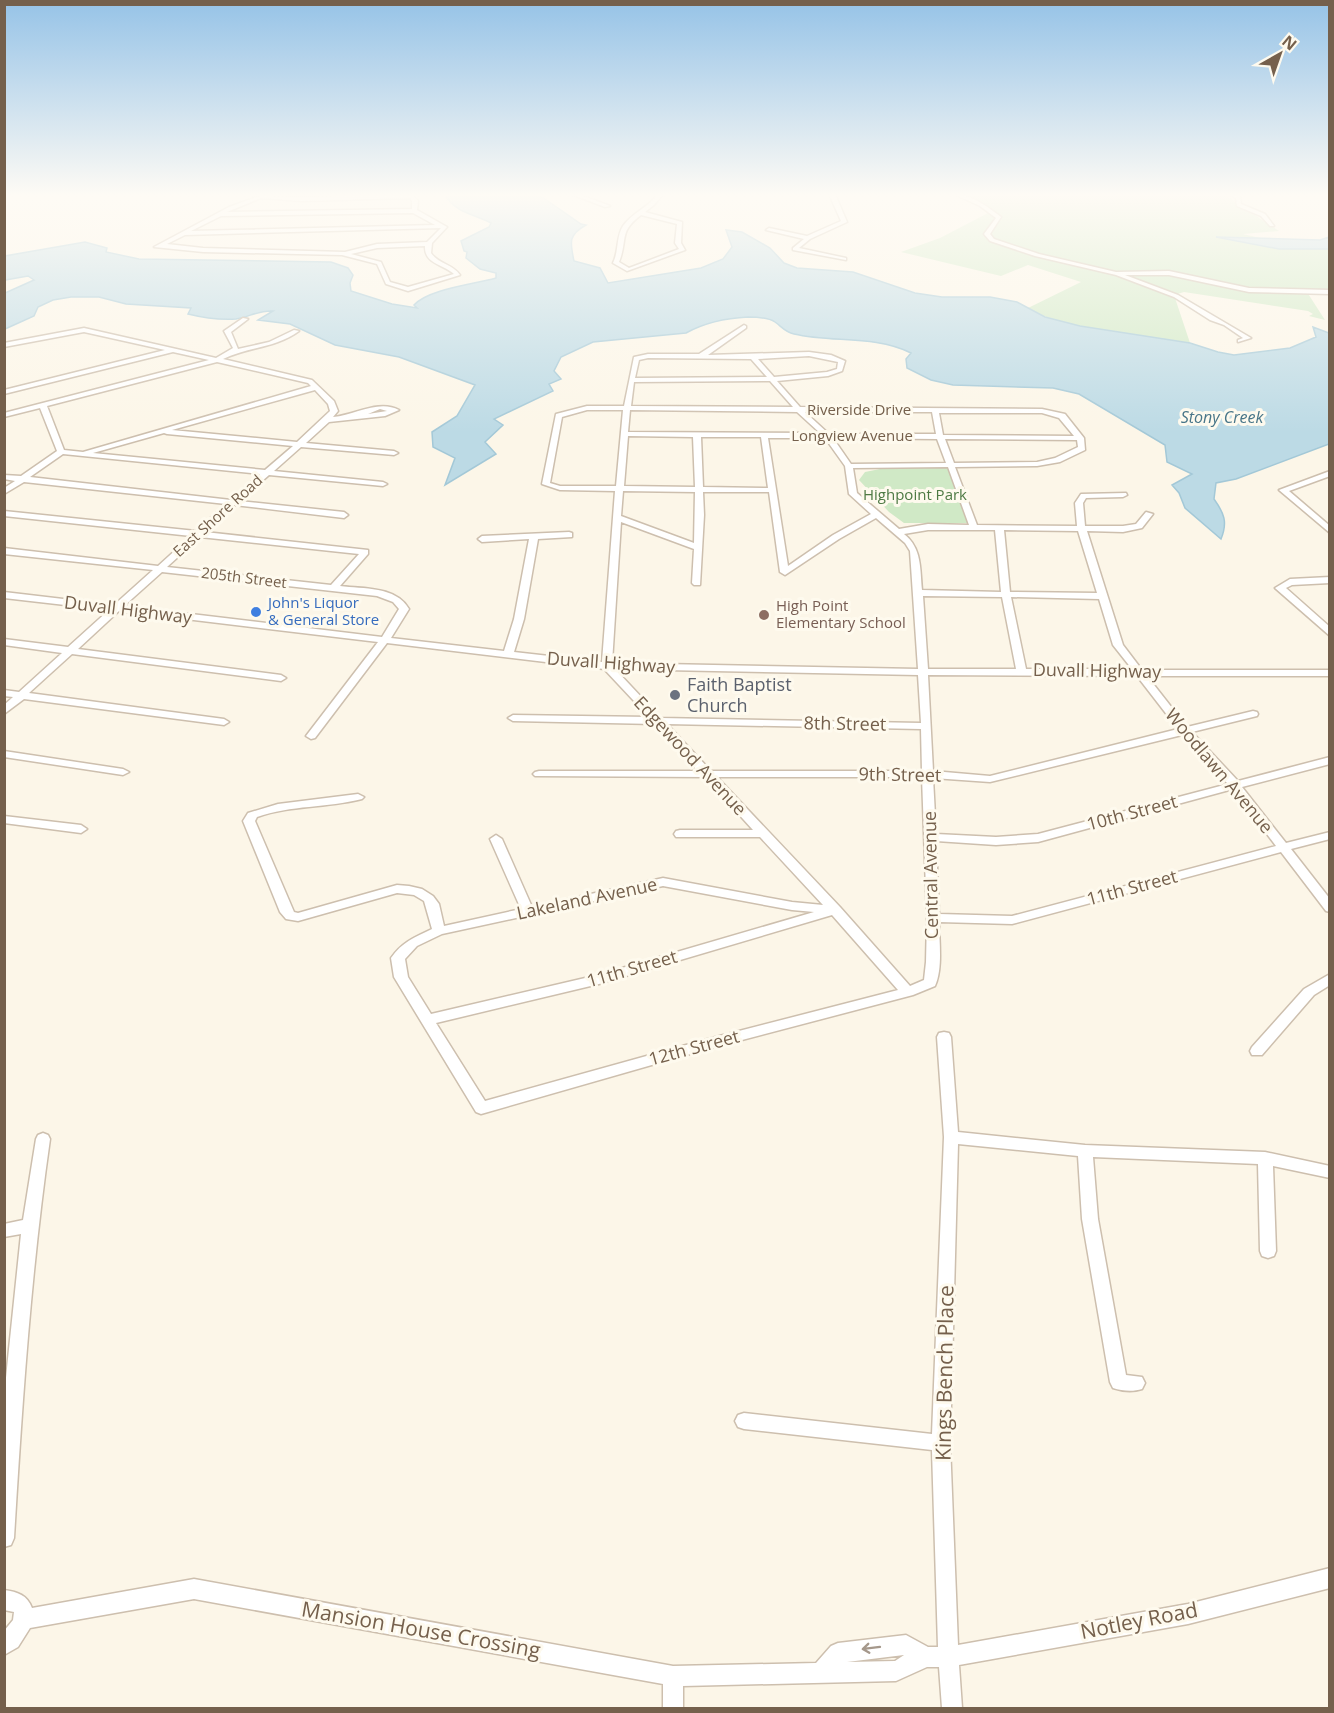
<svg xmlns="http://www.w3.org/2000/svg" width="1334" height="1713" font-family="'Open Sans',sans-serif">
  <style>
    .green { fill: #d0e9c6 }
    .water { fill: #bcdae5; stroke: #a3c8d7; stroke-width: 1.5 }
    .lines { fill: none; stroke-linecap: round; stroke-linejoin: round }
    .minor-casing { stroke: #cdbfae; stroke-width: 3 }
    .minor { fill: #fff; fill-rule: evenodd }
    .oneway { stroke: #a5988b }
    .shop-dot { fill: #3f7fe0; stroke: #fefaee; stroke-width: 2 }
    .education-dot { fill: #8d6e63; stroke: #fefaee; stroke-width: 2 }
    .worship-dot { fill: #6b7280; stroke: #fefaee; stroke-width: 2 }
    .labels { text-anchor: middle; stroke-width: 6; stroke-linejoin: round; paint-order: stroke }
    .far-street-label { font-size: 15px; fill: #75604c; stroke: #fefaee }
    .far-park-label { font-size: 15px; fill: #4e7a44; stroke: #fefaee }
    .far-shop-label { font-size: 15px; fill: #366cbe; stroke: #fefaee; text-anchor: start }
    .far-education-label { font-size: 15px; fill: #785e54; stroke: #fefaee; text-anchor: start }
    .far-water-label { font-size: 16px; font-style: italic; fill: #477588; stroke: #fefaee }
    .street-label { font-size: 18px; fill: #75604c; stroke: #fefaee }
    .worship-label { font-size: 18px; fill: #5b616d; stroke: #fefaee; text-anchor: start }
    .near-street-label { font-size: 21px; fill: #75604c; stroke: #fefaee }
  </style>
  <rect width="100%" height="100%" fill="#fcf6e8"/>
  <path class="green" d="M 961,194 L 1223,194 L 1279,231 L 1243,234 L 1260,238 L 1222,237 L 1329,249 L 1329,289 L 1305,289 L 1325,320 L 1309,316 L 1313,314 L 1308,311 L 1184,292 L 1174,295 L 1190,343 C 1135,335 1076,331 1026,309 L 1081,282 L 1028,265 L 1001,276 L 901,252 L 940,238 L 990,212 L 987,205 Z
    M 885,468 L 951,468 L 970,523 L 904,523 L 889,512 L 859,480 L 865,472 Z"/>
  <path class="water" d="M 444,194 L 516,194 L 542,197 L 581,224 L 586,225 C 568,235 570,242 574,261 L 600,268 L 608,283 L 701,268 L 723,259 L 732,247 L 726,230 L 742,232 L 770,248 L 784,263 L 797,268 L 853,272 L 915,293 L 942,297 L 990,297 L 1017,302 L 1045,317 L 1080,326 L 1190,343 L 1218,352 L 1234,355 L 1290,348 L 1316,337 L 1313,327 L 1329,333 L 1329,444 L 1236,479 L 1216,483 L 1214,499 C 1224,513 1228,522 1221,539 L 1185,508 L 1179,493 L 1172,485 L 1192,474 L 1167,462 L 1165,445 L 1079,394 L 1053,388 L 953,385 L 931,380 L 907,368 L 906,359 L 911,353 C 874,335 833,343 794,334 C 785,332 782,327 775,322 C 769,318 755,317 748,317 C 727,318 704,323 686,333 L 593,342 L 561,357 L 554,371 L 561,379 L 549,384 L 553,391 L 494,419 L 503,425 L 485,442 L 496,454 L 445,485 L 455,458 L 433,447 L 432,432 L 457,416 L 475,385 L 399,357 L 335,345 L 290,324 L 258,320 L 273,311 C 259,310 249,317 236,319 C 220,320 204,318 188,314 L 191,308 L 126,304 L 99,297 L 71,297 L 53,300 L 38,307 L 34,316 L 5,329 L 5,293 L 34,280 L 28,276 L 5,280 L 5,256 L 85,242 L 107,248 L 106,252 L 139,259 L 331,262 L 348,268 L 353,275 L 350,283 L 351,291 L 392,304 L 417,308 L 414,305 C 428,289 475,284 496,278 L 496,273 L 480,269 L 466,258 L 467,252 L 464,251 L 461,241 L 489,227 L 491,223 C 472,213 457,214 444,194 Z
    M 1216,237 L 1320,240 L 1329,237 L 1329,249 L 1279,249 Z"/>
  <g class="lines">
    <defs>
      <path id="minor" d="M 265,194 L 270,194 L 268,196 L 302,197 L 412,194 L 418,201 L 417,210 L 447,227 L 432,243 L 431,253 C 438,264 453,264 460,275 L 408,291 L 386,284 L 377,264 L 342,255 L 203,252 L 154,247 L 229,207 ZM 261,198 L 302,201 L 410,198 L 412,201 L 412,209 L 227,212 ZM 413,213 L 435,225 L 191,231 L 221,216 ZM 441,228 L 427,242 L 377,244 L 345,252 L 203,248 L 167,244 L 185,235 ZM 425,246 C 424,264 443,264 454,274 L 408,287 L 390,282 L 381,262 L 351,254 L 377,248 Z
        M 571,194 L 578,194 L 610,206 L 605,207 Z
        M 658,194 L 663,194 L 654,205 L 645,212 L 682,222 L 681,243 L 685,250 L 627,271 L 613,263 C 619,251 616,237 623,226 C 632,213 649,207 658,194 ZM 641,215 L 677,224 L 675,243 L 679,249 L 629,268 L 619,262 C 628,240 618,232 641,215 Z
        M 829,194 L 835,194 L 847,222 L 810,239 L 799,248 L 846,258 L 846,260 L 793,250 L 793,248 L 804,239 L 766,230 L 769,228 L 807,236 L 841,221 Z
        M 954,194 C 971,194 988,207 1001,217 L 990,234 L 994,239 L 1039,254 L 1116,272 L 1169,271 L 1249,288 L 1330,290 L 1330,294 L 1249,292 L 1169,275 L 1125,275 L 1178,295 L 1251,338 L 1238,342 L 1238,340 L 1243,338 L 1224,325 L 1210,320 L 1174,297 L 1116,275 L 1035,256 L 990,241 L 984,234 L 996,218 L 980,206 Z
        M 1229,194 L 1240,196 L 1241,204 L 1265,214 L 1274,226 L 1270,226 L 1261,216 L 1237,206 L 1236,198 Z
        M 243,318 L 248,319 L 231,332 L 238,349 L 269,342 L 294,330 L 299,331 C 276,348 248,347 223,359 L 312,380 L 334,401 L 338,411 L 333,417 C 355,415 379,399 399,410 L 385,416 L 329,422 L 306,443 L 394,451 L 398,453 L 394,455 L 301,447 L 274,471 L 383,482 L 387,484 L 383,486 L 269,475 L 239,501 L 344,512 L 348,515 L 344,518 L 234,505 L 205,532 L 368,550 L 368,554 L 340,586 C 363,589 396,586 409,609 L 391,638 L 504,651 L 514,619 L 529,539 L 482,542 L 478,539 L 482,536 L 569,532 L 572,533 L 572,537 L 538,539 L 524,619 L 514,652 L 602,662 L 615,491 L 560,490 L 542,484 L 556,414 L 587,406 L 624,406 L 634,357 L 648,354 L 699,354 L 744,325 L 746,326 L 746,328 L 708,355 L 809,352 L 831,355 L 845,361 L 842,371 L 828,376 L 777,381 L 800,407 L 1042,409 L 1065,414 L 1084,438 L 1085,450 L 1060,462 L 1037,466 L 955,467 L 977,525 L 1077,526 L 1075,503 L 1081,494 L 1126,493 L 1127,495 L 1123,497 L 1086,498 L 1083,503 L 1085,526 L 1123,526 L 1136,524 L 1146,512 L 1153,514 L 1142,528 L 1123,532 L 1087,531 L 1123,645 L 1142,670 L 1330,670 L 1330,676 L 1147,676 L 1187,727 L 1253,711 L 1257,712 L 1258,714 L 1257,716 L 1192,732 L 1238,781 L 1330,757 L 1330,764 L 1242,787 L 1286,843 L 1330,832 L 1330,839 L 1291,849 L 1330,899 L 1330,912 L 1326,911 L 1281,852 L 1012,924 L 939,922 C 939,942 943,968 935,986 L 913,995 L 704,1050 L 481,1114 L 476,1112 L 394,977 L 391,958 C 402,942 415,937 432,929 L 424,901 L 414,895 L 397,893 L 298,921 L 286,919 L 280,912 L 243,821 L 248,813 L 278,804 L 358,794 L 364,797 L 362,799 C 327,808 291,805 257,817 L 255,821 L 294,912 L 298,913 L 397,885 L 409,886 L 422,889 L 433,896 L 439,904 L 444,926 L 521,909 L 490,839 L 496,835 L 502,839 L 532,907 L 663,878 L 792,902 L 823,905 L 760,837 L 676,837 L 674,834 L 676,831 L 680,830 L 753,830 L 705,777 L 535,776 L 533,774 L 535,772 L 539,771 L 698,771 L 655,724 L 513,721 L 508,718 L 513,715 L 649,717 L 604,669 L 387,643 L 315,738 L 311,739 L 306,736 L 378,642 L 119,611 L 78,649 L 281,675 L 286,678 L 281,681 L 72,654 L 29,693 L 224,719 L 229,722 L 224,725 L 24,699 L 4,714 L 4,705 L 13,697 L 4,696 L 4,690 L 19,692 L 62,653 L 4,645 L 4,639 L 68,647 L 109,610 L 4,598 L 4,592 L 114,605 L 153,570 L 4,554 L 4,548 L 158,566 L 191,536 L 4,516 L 4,511 L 196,531 L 226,504 L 24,482 L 4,494 L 4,488 L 15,481 L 4,479 L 4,475 L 21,476 L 57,451 L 40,408 L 4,417 L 4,413 L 209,360 L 173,352 L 4,394 L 4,390 L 165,350 L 84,332 L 4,347 L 4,343 L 84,328 L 216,358 L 233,348 L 224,331 ZM 809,356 L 838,362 L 837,369 L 827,372 L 774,377 L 758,359 ZM 648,358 L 751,359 L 767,377 L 635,378 L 639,360 ZM 217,362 L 308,383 L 311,386 L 83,452 L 64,450 L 47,406 ZM 770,381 L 793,407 L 631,406 L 634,382 ZM 315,390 L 328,404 L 330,411 L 297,442 L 172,430 ZM 380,409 L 387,411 L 368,414 ZM 587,410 L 623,410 L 616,486 L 560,486 L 550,483 L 562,417 ZM 630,410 L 797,412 L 820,433 L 628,432 ZM 805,412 L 932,412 L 936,434 L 829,434 ZM 939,413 L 1042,413 L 1059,418 L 1074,436 L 943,435 ZM 164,433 L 167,434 L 293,446 L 265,470 L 93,453 ZM 628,436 L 693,437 L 695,487 L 624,486 ZM 701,437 L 761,437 L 768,488 L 703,487 ZM 768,438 L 825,438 L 845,466 L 849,494 L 871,514 L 833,535 L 788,566 ZM 833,438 L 937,439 L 946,463 L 851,464 ZM 945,439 L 1077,440 L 1078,447 L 1055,458 L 1037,462 L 954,463 ZM 63,454 L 260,474 L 231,500 L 30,477 ZM 948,467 L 969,525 L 928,524 L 899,529 L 857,493 L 853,468 ZM 623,491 L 695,492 L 694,543 L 621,516 ZM 703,492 L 769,492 L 780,572 L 785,575 L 839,539 L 876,518 L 905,543 L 910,551 L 918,669 L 612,663 L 621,522 L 694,549 L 692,583 L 694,585 L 700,585 L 704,515 ZM 928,530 L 995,530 L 1001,592 L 922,590 C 920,569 922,548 904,534 ZM 1004,530 L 1078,531 L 1097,593 L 1010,592 ZM 200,537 L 359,554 L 331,585 L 167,567 ZM 162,572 L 377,596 L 393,602 L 399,609 L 382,637 L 124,606 ZM 923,596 L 1002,597 L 1016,669 L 928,669 ZM 1011,597 L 1099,599 L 1113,645 L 1132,669 L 1026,669 ZM 615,669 L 918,675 L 921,723 L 661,718 ZM 928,675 L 1137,676 L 1178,729 L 990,776 L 933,771 ZM 667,724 L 921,729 L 922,771 L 711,771 ZM 1182,735 L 1228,784 L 1038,834 L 996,837 L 936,834 L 933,778 L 990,782 ZM 717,777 L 922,777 L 927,918 L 926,962 L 924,980 L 910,986 L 840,907 ZM 1233,789 L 1276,846 L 1012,916 L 939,914 L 936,841 L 996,845 L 1038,842 ZM 663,886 L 792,910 L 814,912 L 598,975 L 431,1014 L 408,977 L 405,959 L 417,946 L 442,934 ZM 832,915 L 898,990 L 704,1040 L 485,1101 L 436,1023 L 599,984 Z
        M 1330,471 L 1330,476 L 1289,491 L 1330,526 L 1330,533 L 1279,490 Z
        M 1330,577 L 1330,583 L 1292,585 L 1286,588 L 1330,627 L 1330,636 L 1275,588 L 1290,579 Z
        M 4,751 L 123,769 L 129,772 L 123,775 L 4,757 Z
        M 4,816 L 81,825 L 87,829 L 81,833 L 4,823 Z
        M 1330,974 L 1330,985 L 1314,995 L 1262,1055 L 1252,1055 L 1250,1051 L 1252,1047 L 1304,989 Z
        M 944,1032 L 949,1033 L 951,1037 L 958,1132 L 1085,1145 L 1265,1152 L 1330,1166 L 1330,1178 L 1273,1166 L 1276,1251 L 1274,1256 L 1268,1258 L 1262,1256 L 1260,1251 L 1258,1164 L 1093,1157 L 1098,1219 L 1126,1375 L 1142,1377 L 1145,1383 L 1142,1389 C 1133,1392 1122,1391 1113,1388 L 1110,1382 L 1082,1219 L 1078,1156 L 958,1144 L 950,1443 L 958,1645 L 1188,1604 L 1330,1568 L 1330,1588 L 1188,1624 L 959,1665 L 962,1708 L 942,1708 L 939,1667 L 927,1667 L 896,1681 L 683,1686 L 683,1708 L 663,1708 L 663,1684 L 194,1599 L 30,1628 L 18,1647 L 4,1655 L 4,1631 L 13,1620 L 14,1612 L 4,1610 L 4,1590 C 18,1592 27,1595 32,1608 L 194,1579 L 673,1666 L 816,1663 L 831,1646 L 838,1643 L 906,1635 L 928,1647 L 938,1647 L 932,1450 L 744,1429 L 738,1427 L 735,1421 L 738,1415 L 744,1413 L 932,1434 L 944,1137 L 937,1037 L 939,1033 ZM 904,1655 L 895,1661 L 847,1662 Z
        M 43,1133 L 48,1135 L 50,1139 C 31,1271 22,1404 14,1538 L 11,1545 L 4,1547 L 4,1397 L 21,1234 L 4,1237 L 4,1224 L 23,1220 L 36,1139 L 38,1135 Z"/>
    </defs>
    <use href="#minor" class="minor-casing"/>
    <use href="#minor" class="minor"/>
  </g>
  <defs><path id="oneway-shaft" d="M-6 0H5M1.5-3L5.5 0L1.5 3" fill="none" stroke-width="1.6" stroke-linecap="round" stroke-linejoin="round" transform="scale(1.5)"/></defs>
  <use class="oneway" href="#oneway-shaft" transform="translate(871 1648) rotate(173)"/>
  <linearGradient id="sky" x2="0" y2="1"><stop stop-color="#96c3e7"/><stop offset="0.45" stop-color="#fefbf5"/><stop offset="1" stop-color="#fefbf5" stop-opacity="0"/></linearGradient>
  <rect width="1334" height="433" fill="url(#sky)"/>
  <circle class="shop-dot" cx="256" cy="612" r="6"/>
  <circle class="education-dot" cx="764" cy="615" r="6"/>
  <circle class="worship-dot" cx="675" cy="695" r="6"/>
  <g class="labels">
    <g class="far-street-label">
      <text x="859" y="415">Riverside Drive</text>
      <text x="852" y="441">Longview Avenue</text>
      <text transform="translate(218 516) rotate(-42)" y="5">East Shore Road</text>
      <text transform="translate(244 578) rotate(7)" y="5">205th Street</text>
    </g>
    <g class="far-park-label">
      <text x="915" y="500">Highpoint Park</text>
    </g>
    <g class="far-shop-label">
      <text x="268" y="608">John's Liquor<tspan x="268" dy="17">&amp; General Store</tspan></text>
    </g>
    <g class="far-education-label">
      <text x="776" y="611">High Point<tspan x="776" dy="17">Elementary School</tspan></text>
    </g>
    <g class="far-water-label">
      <text x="1222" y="423">Stony Creek</text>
    </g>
    <g class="street-label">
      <text transform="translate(128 610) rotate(7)" y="6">Duvall Highway</text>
      <text transform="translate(611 663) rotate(4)" y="6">Duvall Highway</text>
      <text transform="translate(1097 671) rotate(1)" y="6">Duvall Highway</text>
      <text transform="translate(845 724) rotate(1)" y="6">8th Street</text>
      <text transform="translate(690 756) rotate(47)" y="6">Edgewood Avenue</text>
      <text transform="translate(1219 771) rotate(50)" y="6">Woodlawn Avenue</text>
      <text transform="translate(900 775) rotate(1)" y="6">9th Street</text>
      <text transform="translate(1132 813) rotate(-15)" y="6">10th Street</text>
      <text transform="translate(931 875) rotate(-91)" y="6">Central Avenue</text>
      <text transform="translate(1132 888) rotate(-15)" y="6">11th Street</text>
      <text transform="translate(587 899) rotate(-12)" y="6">Lakeland Avenue</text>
      <text transform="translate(632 969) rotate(-16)" y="6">11th Street</text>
      <text transform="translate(694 1048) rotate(-15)" y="6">12th Street</text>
    </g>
    <g class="worship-label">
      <text x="687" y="691">Faith Baptist<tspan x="687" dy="21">Church</tspan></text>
    </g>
    <g class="near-street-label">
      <text transform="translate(945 1373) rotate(-89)" y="7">Kings Bench Place</text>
      <text transform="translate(1139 1621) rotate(-11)" y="7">Notley Road</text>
      <text transform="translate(421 1630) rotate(10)" y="7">Mansion House Crossing</text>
    </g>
  </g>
  <rect width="1334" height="1713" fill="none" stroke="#75604c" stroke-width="12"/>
  <g transform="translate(1280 54) rotate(40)" stroke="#fefaee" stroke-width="4.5" paint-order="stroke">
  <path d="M0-4.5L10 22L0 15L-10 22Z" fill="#75604c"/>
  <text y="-9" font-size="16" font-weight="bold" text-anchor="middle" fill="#75604c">N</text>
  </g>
</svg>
